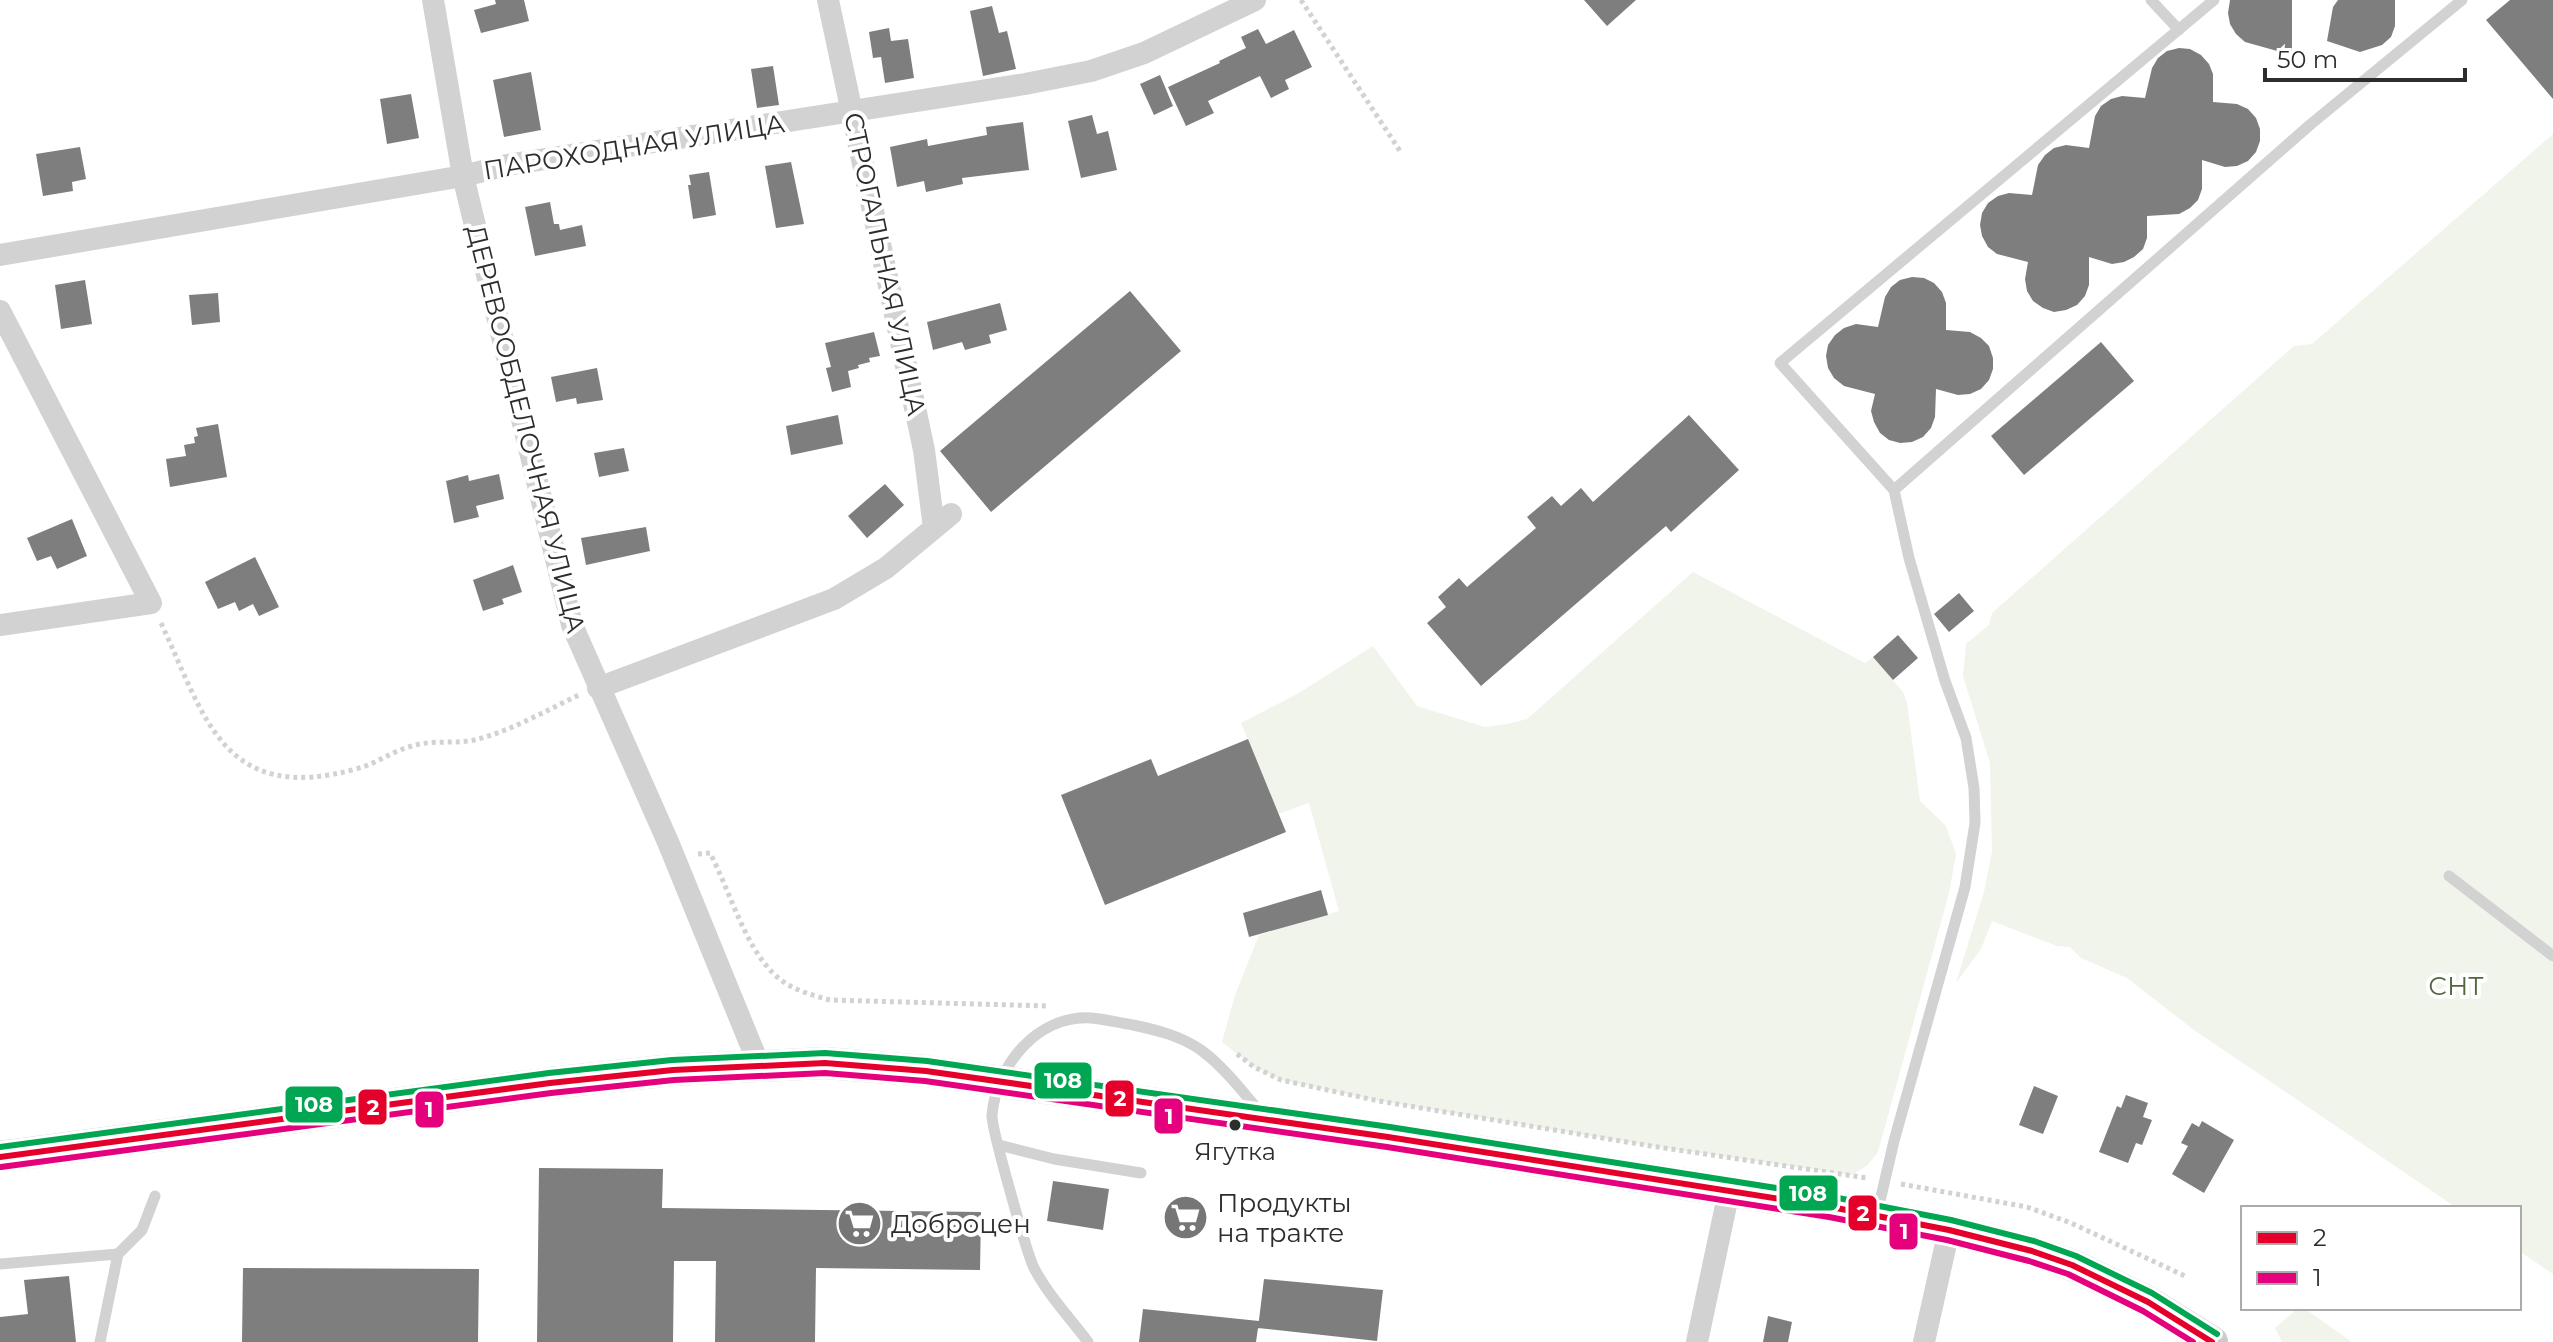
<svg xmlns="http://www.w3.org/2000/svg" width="2553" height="1342" font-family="Montserrat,sans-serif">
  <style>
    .green { fill: #f0f4eb }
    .building { fill: #7e7e7e }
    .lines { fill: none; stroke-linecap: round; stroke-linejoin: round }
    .path { stroke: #d2d2d2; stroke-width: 5; stroke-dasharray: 4 4; stroke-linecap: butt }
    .lane { stroke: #d2d2d2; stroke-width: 11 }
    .street { stroke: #d2d2d2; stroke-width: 22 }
    .secondary { stroke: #cbcbcb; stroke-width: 32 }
    .bus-1-casing { stroke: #fff; stroke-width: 12 }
    .bus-2-casing { stroke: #fff; stroke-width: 12 }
    .bus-3-casing { stroke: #fff; stroke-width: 12 }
    .bus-1 { stroke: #e4002b; stroke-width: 6 }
    .bus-2 { stroke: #e5007d; stroke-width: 6 }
    .bus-3 { stroke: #00a651; stroke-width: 6 }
    .bus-dot { fill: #2d2d2d; stroke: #fff; stroke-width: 3 }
    .labels { text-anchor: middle; stroke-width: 8; stroke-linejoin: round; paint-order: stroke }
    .bus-label { font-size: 24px; fill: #2d2d2d; stroke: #fff }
    .street-label { font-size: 26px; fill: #2d2d2d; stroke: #fff }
    .park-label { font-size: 26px; fill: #51683c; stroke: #fff }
    .poi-label { font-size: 26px; fill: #2d2d2d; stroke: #fff; text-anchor: start }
    .line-badge { stroke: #fff; stroke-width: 3 }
    .badge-label { font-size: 22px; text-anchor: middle; font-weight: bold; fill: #fff }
  </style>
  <rect width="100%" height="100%" fill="#fff"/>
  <path class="green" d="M 2553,134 L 2553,1274 L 2519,1251 L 2519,1208 L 2457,1208 L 2194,1030 L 2127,978 L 2081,958 L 2070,947 L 2057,946 L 1992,921 L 1981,949 L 1956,983 L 1984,892 L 1992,852 L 1990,763 L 1963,676 L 1966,644 L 1989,625 L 1992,613 L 2294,346 L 2312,344 Z
    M 1693,572 L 1865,663 L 1873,657 L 1903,692 L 1907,703 L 1920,801 L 1946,826 L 1956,854 L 1949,893 L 1878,1152 L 1867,1166 L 1851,1175 L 1651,1146 L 1379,1101 L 1281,1080 L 1254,1067 L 1222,1042 L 1235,995 L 1259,935 L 1339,911 L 1309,803 L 1278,814 L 1241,723 L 1299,693 L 1373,646 L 1417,706 L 1485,727 L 1507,724 L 1527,719 Z
    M 2298,1308 L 2304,1308 L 2352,1342 L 2282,1342 L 2275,1328 Z"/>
  <path class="building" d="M 495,0 L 524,0 L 529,21 L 481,33 L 474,10 L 496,4 Z
    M 1584,0 L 1636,0 L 1607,26 Z
    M 2230,0 L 2292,0 L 2292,55 L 2245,42 L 2236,34 L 2230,24 L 2228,13 Z
    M 2338,0 L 2395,0 L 2395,26 L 2391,37 L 2382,45 L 2360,52 L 2327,41 L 2333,7 Z
    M 2510,0 L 2553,0 L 2553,99 L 2486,20 Z
    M 992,6 L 999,33 L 1007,31 L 1016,69 L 983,76 L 970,11 Z
    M 889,28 L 891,41 L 908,39 L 914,78 L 885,83 L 881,57 L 873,58 L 869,32 Z
    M 1258,29 L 1266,44 L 1294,30 L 1312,67 L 1285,80 L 1289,89 L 1271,98 L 1260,76 L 1208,101 L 1214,113 L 1186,126 L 1168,87 L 1220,63 L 1219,61 L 1246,48 L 1241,37 Z
    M 2179,48 L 2190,49 L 2201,55 L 2209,64 L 2213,74 L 2213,102 L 2237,104 L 2248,109 L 2256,118 L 2260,129 L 2260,141 L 2256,152 L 2248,161 L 2237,166 L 2225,167 L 2202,160 L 2202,189 L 2198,200 L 2190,208 L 2179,214 L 2147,216 L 2147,238 L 2143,249 L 2134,257 L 2124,262 L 2112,264 L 2089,257 L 2089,285 L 2085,296 L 2077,305 L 2066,310 L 2054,312 L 2043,308 L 2033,301 L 2027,291 L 2025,279 L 2028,262 L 1997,254 L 1988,247 L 1982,236 L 1980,225 L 1982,213 L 1988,203 L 1998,196 L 2009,193 L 2032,195 L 2038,165 L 2045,155 L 2054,148 L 2066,145 L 2089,148 L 2095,116 L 2101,106 L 2111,99 L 2122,96 L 2145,98 L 2152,68 L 2158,58 L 2167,51 Z
    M 773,66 L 779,105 L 757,108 L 751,69 Z
    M 531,72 L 541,130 L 504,137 L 493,80 Z
    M 1160,75 L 1173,106 L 1154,115 L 1140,84 Z
    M 411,94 L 419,138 L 387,144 L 380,99 Z
    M 1092,115 L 1097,134 L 1108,131 L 1117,170 L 1081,178 L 1068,121 Z
    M 1023,122 L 1029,170 L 962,178 L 963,184 L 926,192 L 924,181 L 897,187 L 890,147 L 927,139 L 928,146 L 987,135 L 986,127 Z
    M 80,147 L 86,179 L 72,182 L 73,191 L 43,196 L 36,154 Z
    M 791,162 L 804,224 L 776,228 L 765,166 Z
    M 709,172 L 716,215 L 693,219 L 688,185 L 691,185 L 689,175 Z
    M 550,202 L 554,224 L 559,224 L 560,230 L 582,225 L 586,246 L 535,256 L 525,207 Z
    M 1912,277 L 1924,278 L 1934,283 L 1942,292 L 1946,303 L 1946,330 L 1970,332 L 1981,338 L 1989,346 L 1993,358 L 1993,369 L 1989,380 L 1981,389 L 1970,394 L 1958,395 L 1936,389 L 1935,417 L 1931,428 L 1923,437 L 1912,442 L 1900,443 L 1889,440 L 1880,433 L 1874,422 L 1871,411 L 1875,394 L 1844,386 L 1834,378 L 1828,368 L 1826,356 L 1828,345 L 1835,335 L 1844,328 L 1856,324 L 1878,327 L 1885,297 L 1891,287 L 1900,280 Z
    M 85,280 L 92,324 L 61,329 L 55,285 Z
    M 1130,291 L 1181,351 L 991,512 L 940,451 Z
    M 218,293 L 220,322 L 192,325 L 189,295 Z
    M 1000,303 L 1007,330 L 989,335 L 991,343 L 965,350 L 962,342 L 933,350 L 927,322 Z
    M 874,332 L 880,356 L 869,358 L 870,362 L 858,365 L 859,368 L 848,371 L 851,387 L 832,392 L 826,368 L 831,367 L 825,343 Z
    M 2101,342 L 2134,381 L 2024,475 L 1991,436 Z
    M 597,368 L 603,400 L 577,404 L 576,398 L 556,402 L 551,377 Z
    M 838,415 L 843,444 L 791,455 L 786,426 Z
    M 1689,415 L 1739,470 L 1671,532 L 1666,526 L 1481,686 L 1427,623 L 1446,607 L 1438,597 L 1459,578 L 1467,587 L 1536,528 L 1527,517 L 1552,496 L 1561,506 L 1581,488 L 1593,502 Z
    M 218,424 L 227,477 L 170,487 L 166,459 L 186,456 L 184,445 L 195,443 L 194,437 L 198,436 L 196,428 Z
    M 624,448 L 629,471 L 599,477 L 594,453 Z
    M 499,474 L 504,499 L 476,506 L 479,517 L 454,523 L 446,481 L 468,475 L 469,481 Z
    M 885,484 L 904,505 L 867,538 L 848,516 Z
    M 72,519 L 87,556 L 57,569 L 51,556 L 37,561 L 27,538 Z
    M 646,527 L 650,551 L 586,565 L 581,538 Z
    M 255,557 L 279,607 L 259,616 L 253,604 L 239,611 L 235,602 L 218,609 L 205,582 Z
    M 513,565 L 522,592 L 502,599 L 504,604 L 483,611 L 473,580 Z
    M 1959,593 L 1974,611 L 1949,632 L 1934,614 Z
    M 1898,635 L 1918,658 L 1893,680 L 1873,657 Z
    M 1248,739 L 1286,832 L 1105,905 L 1061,795 L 1151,759 L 1158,776 Z
    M 1321,890 L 1328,915 L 1249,937 L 1243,913 Z
    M 2034,1086 L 2058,1096 L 2043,1134 L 2019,1125 Z
    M 2126,1095 L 2148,1103 L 2143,1117 L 2152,1120 L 2142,1145 L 2136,1143 L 2128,1163 L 2099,1152 L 2117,1106 L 2121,1108 Z
    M 2202,1121 L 2234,1140 L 2204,1193 L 2172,1174 L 2188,1146 L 2181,1143 L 2192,1123 L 2199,1127 Z
    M 539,1168 L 663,1169 L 662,1208 L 981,1212 L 980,1270 L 816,1268 L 815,1342 L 715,1342 L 716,1261 L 674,1261 L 673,1342 L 537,1342 Z
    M 1053,1181 L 1109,1189 L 1103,1230 L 1047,1221 Z
    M 243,1268 L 479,1269 L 478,1342 L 242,1342 Z
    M 69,1276 L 76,1342 L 0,1342 L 0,1317 L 28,1314 L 24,1280 Z
    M 1264,1279 L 1383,1290 L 1377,1341 L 1258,1328 Z
    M 1143,1309 L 1259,1321 L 1256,1342 L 1139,1342 Z
    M 1768,1316 L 1792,1322 L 1788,1342 L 1763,1342 Z"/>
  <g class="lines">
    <path class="path" d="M 1301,0 L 1400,151
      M 161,623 C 206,720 224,805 356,769 C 376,764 392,751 412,746 C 434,739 457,745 478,739 C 513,730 547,710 579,695
      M 698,854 L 710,853 C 730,891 744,945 774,974 C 789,989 811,995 830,1000 L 1049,1006
      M 1237,1054 L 1254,1067 L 1281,1080 L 1379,1101 L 1651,1146 L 1867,1178
      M 1901,1184 L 2027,1207 L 2071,1223 L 2185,1276"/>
    <path class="lane" d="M 2151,0 L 2179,30
      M 1894,490 L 2311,124 L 2462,0
      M 2449,876 L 2553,956
      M 999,1145 L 1054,1159 L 1141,1173
      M 1877,1214 L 1894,1141 L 1965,887 L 1975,823 L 1974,788 L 1966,738 L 1945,681 L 1909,558 L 1894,490 L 1780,363 L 2214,0
      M 0,1264 L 118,1254 L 142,1230 L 155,1196
      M 100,1342 L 118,1254
      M 1088,1342 C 1070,1318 1048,1295 1034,1268 C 1027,1254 991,1127 992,1115 C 996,1066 1037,1015 1091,1018 C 1105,1019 1119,1023 1133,1025 C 1157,1030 1181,1036 1201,1050 C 1224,1067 1242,1091 1260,1112"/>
    <path class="street" d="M 433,0 L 463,176 L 572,625 L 668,842 L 759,1065
      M 828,0 L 924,450 L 934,528
      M 0,255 L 463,176 L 507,165 L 1025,84 L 1091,71 L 1144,53 L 1255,0
      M 0,311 L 151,603 L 0,625
      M 598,688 L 834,599 L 886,568 L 951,514
      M 1697,1342 L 1729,1191
      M 1924,1342 L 1949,1230"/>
    <path class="secondary" d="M 0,1157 L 550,1083 L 673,1070 L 825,1063 L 926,1071 L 1388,1137 L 1831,1207 L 1949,1230 L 2032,1251 L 2072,1265 L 2148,1302 L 2212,1342"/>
    <defs>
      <path id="bus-1" d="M 0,1157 L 550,1083 L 673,1070 L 825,1063 L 926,1071 L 1388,1137 L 1831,1207 L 1949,1230 L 2032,1251 L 2072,1265 L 2148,1302 L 2212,1342"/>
      <path id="bus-2" d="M 1,1167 L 551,1093 L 674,1080 L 825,1073 L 925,1081 L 1387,1147 L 1829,1217 L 1947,1240 L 2029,1261 L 2068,1274 L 2143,1311 L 2193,1342"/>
      <path id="bus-3" d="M 0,1147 L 549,1073 L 672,1060 L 825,1053 L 927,1061 L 1390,1127 L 1833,1197 L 1951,1220 L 2034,1241 L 2076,1256 L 2152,1293 L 2217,1334"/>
    </defs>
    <use href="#bus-1" class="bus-1-casing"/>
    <use href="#bus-2" class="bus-2-casing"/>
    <use href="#bus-3" class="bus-3-casing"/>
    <use href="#bus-1" class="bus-1"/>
    <use href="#bus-2" class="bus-2"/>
    <use href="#bus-3" class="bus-3"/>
  </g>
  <defs>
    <symbol id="supermarket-disc" viewBox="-11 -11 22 22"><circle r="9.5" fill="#767676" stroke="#fff"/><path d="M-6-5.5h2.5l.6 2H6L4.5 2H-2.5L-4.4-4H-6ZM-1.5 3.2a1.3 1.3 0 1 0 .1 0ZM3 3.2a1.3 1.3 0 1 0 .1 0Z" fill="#fff"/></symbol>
  </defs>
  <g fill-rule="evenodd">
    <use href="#supermarket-disc" x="1160" y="1192" width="51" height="51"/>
    <use href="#supermarket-disc" x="834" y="1198" width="51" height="51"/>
  </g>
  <circle class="bus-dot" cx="1235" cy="1125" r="7"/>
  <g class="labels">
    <g class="bus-label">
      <text x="1235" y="1160">Ягутка</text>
    </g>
    <g class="street-label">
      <text transform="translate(634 147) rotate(-9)" y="9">ПАРОХОДНАЯ УЛИЦА</text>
      <text transform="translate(885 264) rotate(78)" y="9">СТРОГАЛЬНАЯ УЛИЦА</text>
      <text transform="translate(526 429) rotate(76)" y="9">ДЕРЕВООБДЕЛОЧНАЯ УЛИЦА</text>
    </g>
    <g class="park-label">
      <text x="2456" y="995">СНТ</text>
    </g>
    <g class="poi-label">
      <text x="1217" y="1212">Продукты<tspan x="1217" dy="30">на тракте</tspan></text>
      <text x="891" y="1233">Доброцен</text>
    </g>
  </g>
  <g class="line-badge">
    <rect x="1033" y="1061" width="60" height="39" rx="8" fill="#00a651"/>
    <rect x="1104" y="1079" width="31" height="39" rx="8" fill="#e4002b"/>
    <rect x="284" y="1085" width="60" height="39" rx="8" fill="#00a651"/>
    <rect x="357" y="1088" width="31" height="38" rx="8" fill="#e4002b"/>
    <rect x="414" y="1090" width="31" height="39" rx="8" fill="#e5007d"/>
    <rect x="1153" y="1097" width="31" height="38" rx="8" fill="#e5007d"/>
    <rect x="1778" y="1174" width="61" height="38" rx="8" fill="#00a651"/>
    <rect x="1847" y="1194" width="31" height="38" rx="8" fill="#e4002b"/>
    <rect x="1888" y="1212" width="31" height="39" rx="8" fill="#e5007d"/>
  </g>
  <g class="badge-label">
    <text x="1063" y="1088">108</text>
    <text x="1120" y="1106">2</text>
    <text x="314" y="1112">108</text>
    <text x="373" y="1115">2</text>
    <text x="429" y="1117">1</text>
    <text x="1169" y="1124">1</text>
    <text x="1808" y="1201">108</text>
    <text x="1863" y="1221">2</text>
    <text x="1904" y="1239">1</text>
  </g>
  <rect x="2241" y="1206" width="280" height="104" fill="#ffffff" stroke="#ababab" stroke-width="2"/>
  <rect x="2257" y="1232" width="40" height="12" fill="#e4002b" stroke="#ababab" stroke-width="2"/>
  <text x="2313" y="1246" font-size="24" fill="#2d2d2d">2</text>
  <rect x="2257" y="1272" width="40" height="12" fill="#e5007d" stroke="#ababab" stroke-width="2"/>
  <text x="2313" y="1286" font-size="24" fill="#2d2d2d">1</text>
  <path d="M2265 68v12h200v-12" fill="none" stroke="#2d2d2d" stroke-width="4"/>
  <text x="2277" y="68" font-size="24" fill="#2d2d2d" stroke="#ffffff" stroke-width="6" paint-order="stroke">50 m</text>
</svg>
